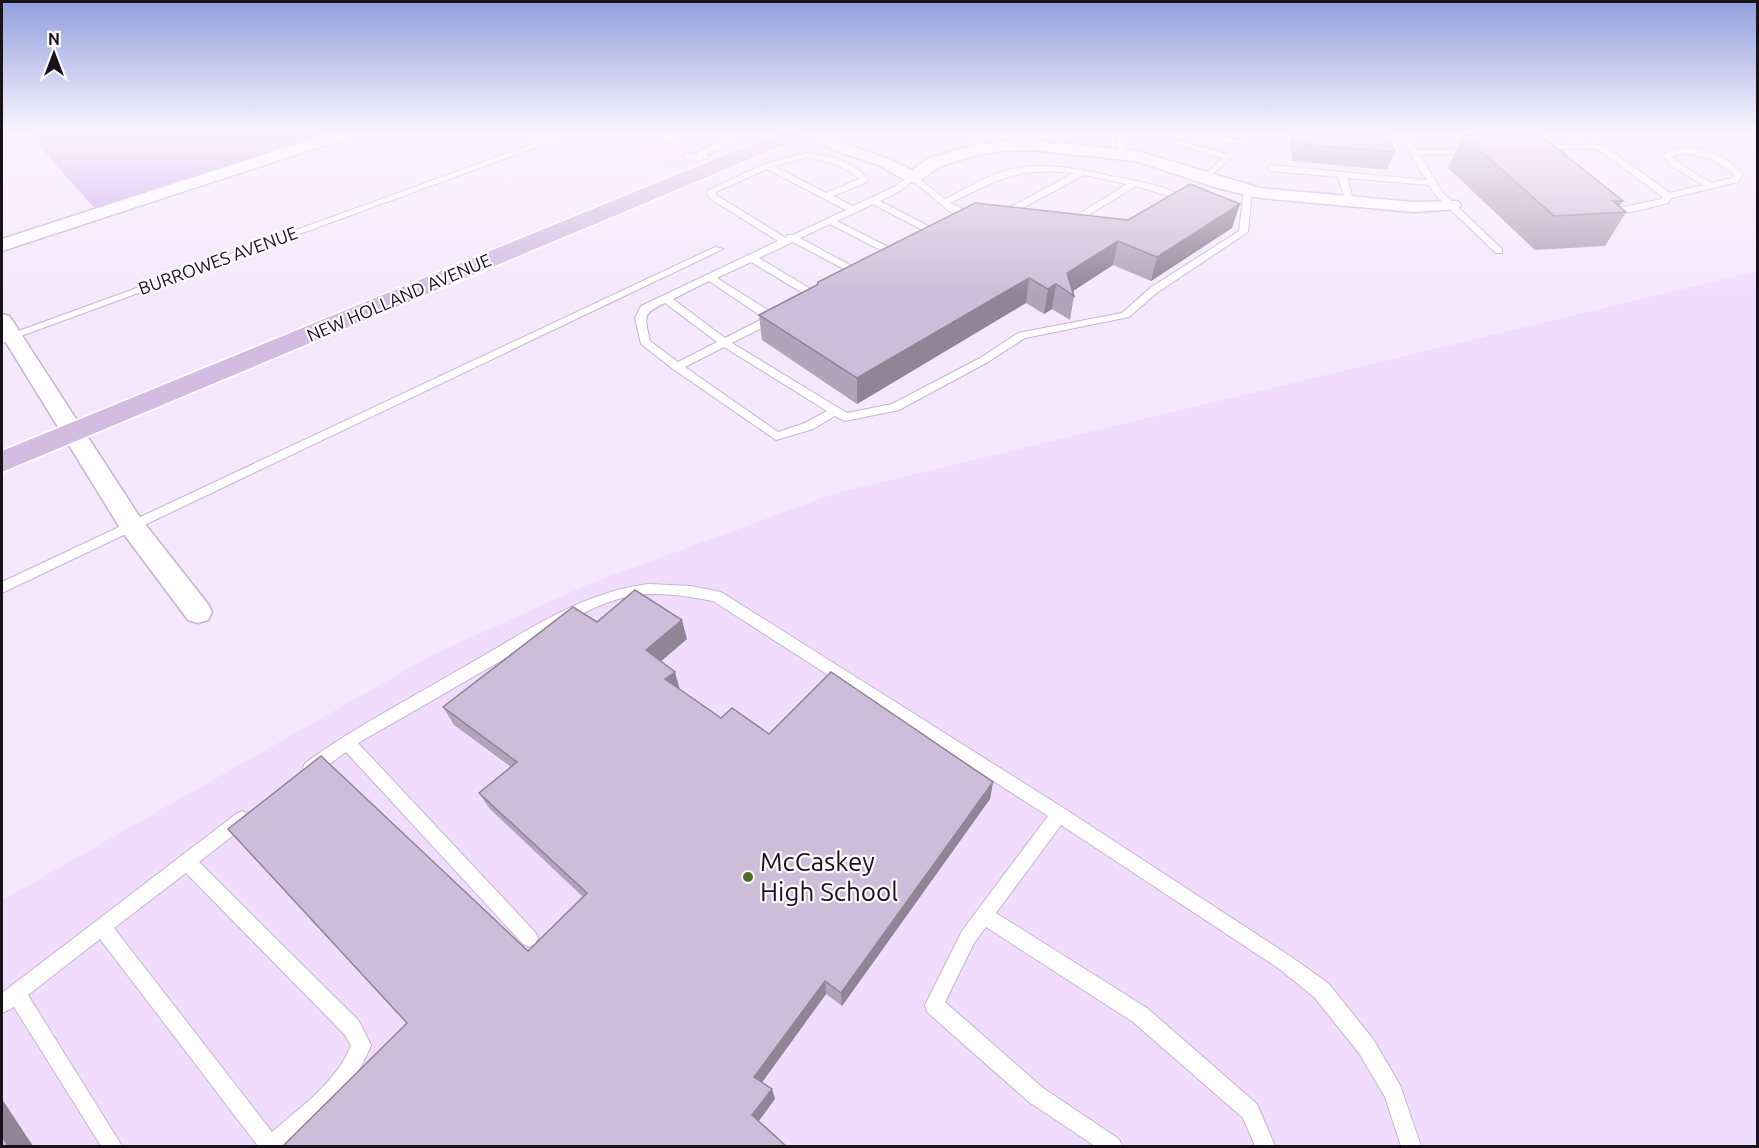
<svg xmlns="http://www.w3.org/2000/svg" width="1759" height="1148" font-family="Ubuntu,sans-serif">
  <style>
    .built { fill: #f2dcfe }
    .green { fill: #d3a7ec }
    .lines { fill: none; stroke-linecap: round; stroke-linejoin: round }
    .lane-casing { stroke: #c5b4cf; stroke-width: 2 }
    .street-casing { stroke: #c5b4cf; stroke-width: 3 }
    .primary-casing { stroke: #fff; stroke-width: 3 }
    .lane { fill: #fff; fill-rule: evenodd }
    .street { fill: #fff; fill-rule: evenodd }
    .primary { fill: #d3bbe1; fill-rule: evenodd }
    .wall { fill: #b1a3ba }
    .shaded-wall { fill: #908497 }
    .building { fill: #cebdd8; stroke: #908497; stroke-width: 1.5 }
    .poi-dot { fill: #486e28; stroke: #fdf9ff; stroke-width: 2 }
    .labels { text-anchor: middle; stroke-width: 4.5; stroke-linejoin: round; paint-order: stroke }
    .far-street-label { font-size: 18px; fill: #18121b; stroke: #fdf9ff }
    .near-poi-label { font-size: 26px; fill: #18121b; stroke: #fdf9ff; text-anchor: start }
  </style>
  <rect width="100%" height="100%" fill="#f5e8fe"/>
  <path class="built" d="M 606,133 L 796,133 L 689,177 Z
    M 1757,271 L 1757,1146 L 2,1146 L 2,900 L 434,654 L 591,583 L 836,493 Z"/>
  <path class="green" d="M 27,133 L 347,133 L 99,213 Z"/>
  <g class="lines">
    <defs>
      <path id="lane" d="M 563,133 L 575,133 L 2,343 L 2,337 Z
        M 650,133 L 662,133 L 686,144 L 679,146 Z
        M 740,133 L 749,134 L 706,155 L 709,157 L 708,159 L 691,161 L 683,155 L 687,153 L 697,155 L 697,152 Z
        M 968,133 L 976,133 L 987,149 L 986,151 L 980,151 Z
        M 1058,133 L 1066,133 L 1064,147 L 1060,149 L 1056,147 Z
        M 1117,133 L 1125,133 L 1124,155 L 1117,153 Z
        M 1142,133 L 1176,133 L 1237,139 L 1241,141 L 1237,143 L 1146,135 Z
        M 1391,133 L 1400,133 L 1417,150 L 1475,149 L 1475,153 L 1472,153 L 1420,155 L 1442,192 L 1502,249 L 1502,253 L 1496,253 L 1436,196 L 1429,185 L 1347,178 L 1354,202 L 1350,205 L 1346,202 L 1338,177 L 1271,171 L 1267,168 L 1271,165 L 1426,180 L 1407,147 Z
        M 1173,139 L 1226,154 L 1232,150 L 1236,152 L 1206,181 L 1202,178 L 1222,158 L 1173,143 Z
        M 1593,144 L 1606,147 L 1670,193 L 1703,185 L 1671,166 L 1663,155 C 1688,138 1725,154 1743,174 L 1738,182 L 1671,198 L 1668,203 C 1652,207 1614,219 1600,210 L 1602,208 L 1618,208 L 1662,199 L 1663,197 L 1600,151 L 1593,148 L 1539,150 L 1535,148 L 1539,146 ZM 1686,153 L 1711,159 L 1734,174 L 1732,178 L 1711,183 L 1677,162 L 1672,156 Z
        M 806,153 C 826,154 857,162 868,180 L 867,182 L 833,196 L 853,206 L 894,187 L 913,174 L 945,199 C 966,189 986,176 1008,170 C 1050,159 1091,173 1132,180 C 1145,183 1168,187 1179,195 L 1175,198 L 1136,186 L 1067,228 L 1064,227 L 1064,223 L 1127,184 L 1084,175 L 1004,218 L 998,218 L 998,214 L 1074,173 C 1016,167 1000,179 950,203 L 975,215 L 977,217 L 972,220 L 949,211 L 913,181 L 900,191 L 880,201 L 936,230 L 936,234 L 930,234 L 873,204 L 837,221 L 898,252 L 898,256 L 892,256 L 830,224 L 800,238 L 861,271 L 861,275 L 855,275 L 793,242 L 759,258 L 819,294 L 819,298 L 811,298 L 751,262 L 717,278 L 779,317 L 776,321 L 732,343 L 847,413 L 892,404 L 980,358 L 1018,333 L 1122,313 L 1150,288 L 1239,231 L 1244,190 L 1248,187 L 1252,190 L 1248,232 L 1158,292 L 1129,317 L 1025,338 L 988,362 L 899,410 L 845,421 L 835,416 L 813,429 L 776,440 L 673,369 L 641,344 L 635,318 L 641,306 L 778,241 L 709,198 L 707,191 L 764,164 ZM 806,158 C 823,159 846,166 859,179 L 826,193 L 774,166 ZM 767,169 L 846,210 L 793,235 L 788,235 L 786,238 L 716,195 L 716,192 ZM 709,281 L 764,318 L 725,338 L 673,299 ZM 665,303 L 717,342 L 678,362 L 650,341 C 645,317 641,314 665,303 ZM 724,347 L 827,411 L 805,423 L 778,432 L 685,367 Z
        M 715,247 L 723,249 L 2,593 L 2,582 Z
        M 649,584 L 691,586 L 721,592 L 1065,809 L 1290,956 L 1328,983 L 1373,1039 L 1400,1085 L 1421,1146 L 1401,1146 L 1385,1097 L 1359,1053 L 1314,997 L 1278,968 L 1061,825 L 996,913 L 1147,1008 L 1257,1104 L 1275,1146 L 1255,1146 L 1243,1118 L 1133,1022 L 986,927 L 974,943 L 945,1002 L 1043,1088 L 1119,1139 L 1122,1146 L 1095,1146 L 1029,1102 L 927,1012 L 925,1005 L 962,931 L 1048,816 L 713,601 C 686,596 658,591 631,596 C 590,604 552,631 516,652 C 464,682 411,713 358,743 L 535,932 L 538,938 L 535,944 L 529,947 L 523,944 L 346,752 L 317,773 L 311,775 L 305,773 L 303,768 L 305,763 C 355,727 409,699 462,668 C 521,635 580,592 649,584 Z
        M 242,811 L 248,814 L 250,819 L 248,824 L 199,862 L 359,1021 L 371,1045 C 353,1091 322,1114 287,1146 L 258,1146 L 100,939 L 28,995 L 122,1146 L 101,1146 L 14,1007 L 2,1013 L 2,993 L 236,814 ZM 186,873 L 345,1035 L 351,1046 C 336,1082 301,1107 272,1132 L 114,928 Z"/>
      <path id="street" d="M 330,133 L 355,133 L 353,136 L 2,251 L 2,239 Z
        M 813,133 C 836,133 834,141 853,147 C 876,155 890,158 912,170 L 929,158 L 964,148 L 1000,141 L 1031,140 L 1137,151 L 1260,188 L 1414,202 L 1458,201 L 1461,205 L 1458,209 L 1414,212 L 1260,198 L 1221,189 L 1135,161 L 1031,150 L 1000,151 L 973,156 L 941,166 L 919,181 L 913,182 C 899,179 888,169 875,164 C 852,154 829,155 813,133 Z
        M 2,314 L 9,316 L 12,320 L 141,519 L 208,604 L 212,612 L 208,620 L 198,623 L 188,620 L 123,533 L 2,336 Z"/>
      <path id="primary" d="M 778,133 L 806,133 L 803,137 L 2,472 L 2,451 Z"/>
    </defs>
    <use href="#lane" class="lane-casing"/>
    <use href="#street" class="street-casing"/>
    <use href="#primary" class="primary-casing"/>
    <use href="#lane" class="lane"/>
    <use href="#street" class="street"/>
    <use href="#primary" class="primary"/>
  </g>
  <path class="wall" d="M 1288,133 L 1388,133 L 1395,152 L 1387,170 L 1293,161 Z
    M 1463,135 L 1623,201 L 1619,207 L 1626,212 L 1605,246 L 1535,250 L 1448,168 Z
    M 1128,220 L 1232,228 L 1151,281 L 1113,265 L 1073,291 L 1074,296 L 1070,320 L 1052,309 L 1044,314 L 1026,303 L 857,404 L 762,340 L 759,315 Z
    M 597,622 L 687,639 L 661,661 L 680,690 L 721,718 L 769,734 L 993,782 L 990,799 L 842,1006 L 826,994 L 762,1082 L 775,1099 L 528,951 L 583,897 L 490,809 L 479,793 L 511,767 L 454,725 L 443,707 Z"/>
  <path class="shaded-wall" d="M 1240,204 L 1232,228 L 1151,281 L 1157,257 Z
    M 1118,241 L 1113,265 L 1070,293 L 1067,273 Z
    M 1029,278 L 1026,303 L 857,404 L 857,378 Z
    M 1056,284 L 1052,309 L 1044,314 L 1048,289 Z
    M 682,620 L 687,639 L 652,669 L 646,650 Z
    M 675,672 L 680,690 L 665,679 Z
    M 993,782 L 990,799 L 842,1006 L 841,993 Z
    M 825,981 L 826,994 L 758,1088 L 754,1077 Z
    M 772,1089 L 775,1099 L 756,1125 L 752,1115 Z
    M 2,1099 L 33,1146 L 8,1146 L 2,1136 Z"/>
  <path class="building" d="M 1297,133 L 1388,133 L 1395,152 L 1299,144 Z
    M 1509,133 L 1538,133 L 1623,201 L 1613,201 L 1626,212 L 1554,216 L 1463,135 Z
    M 1190,184 L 1240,204 L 1157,257 L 1118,241 L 1067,273 L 1074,296 L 1056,284 L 1048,289 L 1029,278 L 857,378 L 759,315 L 817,285 L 818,282 L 975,203 L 1128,220 Z
    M 635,590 L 682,620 L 646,650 L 675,672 L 665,679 L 721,718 L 732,708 L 769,734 L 831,672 L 993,782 L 841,993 L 825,981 L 754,1077 L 772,1089 L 752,1115 L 786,1146 L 283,1146 L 407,1023 L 228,829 L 321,756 L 528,951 L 587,893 L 479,793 L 517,762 L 443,707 L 573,607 L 597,622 Z
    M 2,1136 L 8,1146 L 2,1146 Z"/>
  <linearGradient id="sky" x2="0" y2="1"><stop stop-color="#919fdc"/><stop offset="0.45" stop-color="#faf5ff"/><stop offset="1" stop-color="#faf5ff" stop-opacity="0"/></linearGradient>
  <rect width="1759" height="294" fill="url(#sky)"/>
  <circle class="poi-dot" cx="748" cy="877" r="6"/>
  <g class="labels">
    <g class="far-street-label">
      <text transform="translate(218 261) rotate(-20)" y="6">BURROWES AVENUE</text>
      <text transform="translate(399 298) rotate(-23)" y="6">NEW HOLLAND AVENUE</text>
    </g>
    <g class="near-poi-label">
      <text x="760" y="871">McCaskey<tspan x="760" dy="30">High School</tspan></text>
    </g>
  </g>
  <rect width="1759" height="1148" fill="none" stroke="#18121b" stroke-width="6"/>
  <g transform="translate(54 54)" stroke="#fdf9ff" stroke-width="4.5" paint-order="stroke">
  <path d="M0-4.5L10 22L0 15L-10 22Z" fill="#18121b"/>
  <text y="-9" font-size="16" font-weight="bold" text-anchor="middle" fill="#18121b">N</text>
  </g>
</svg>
